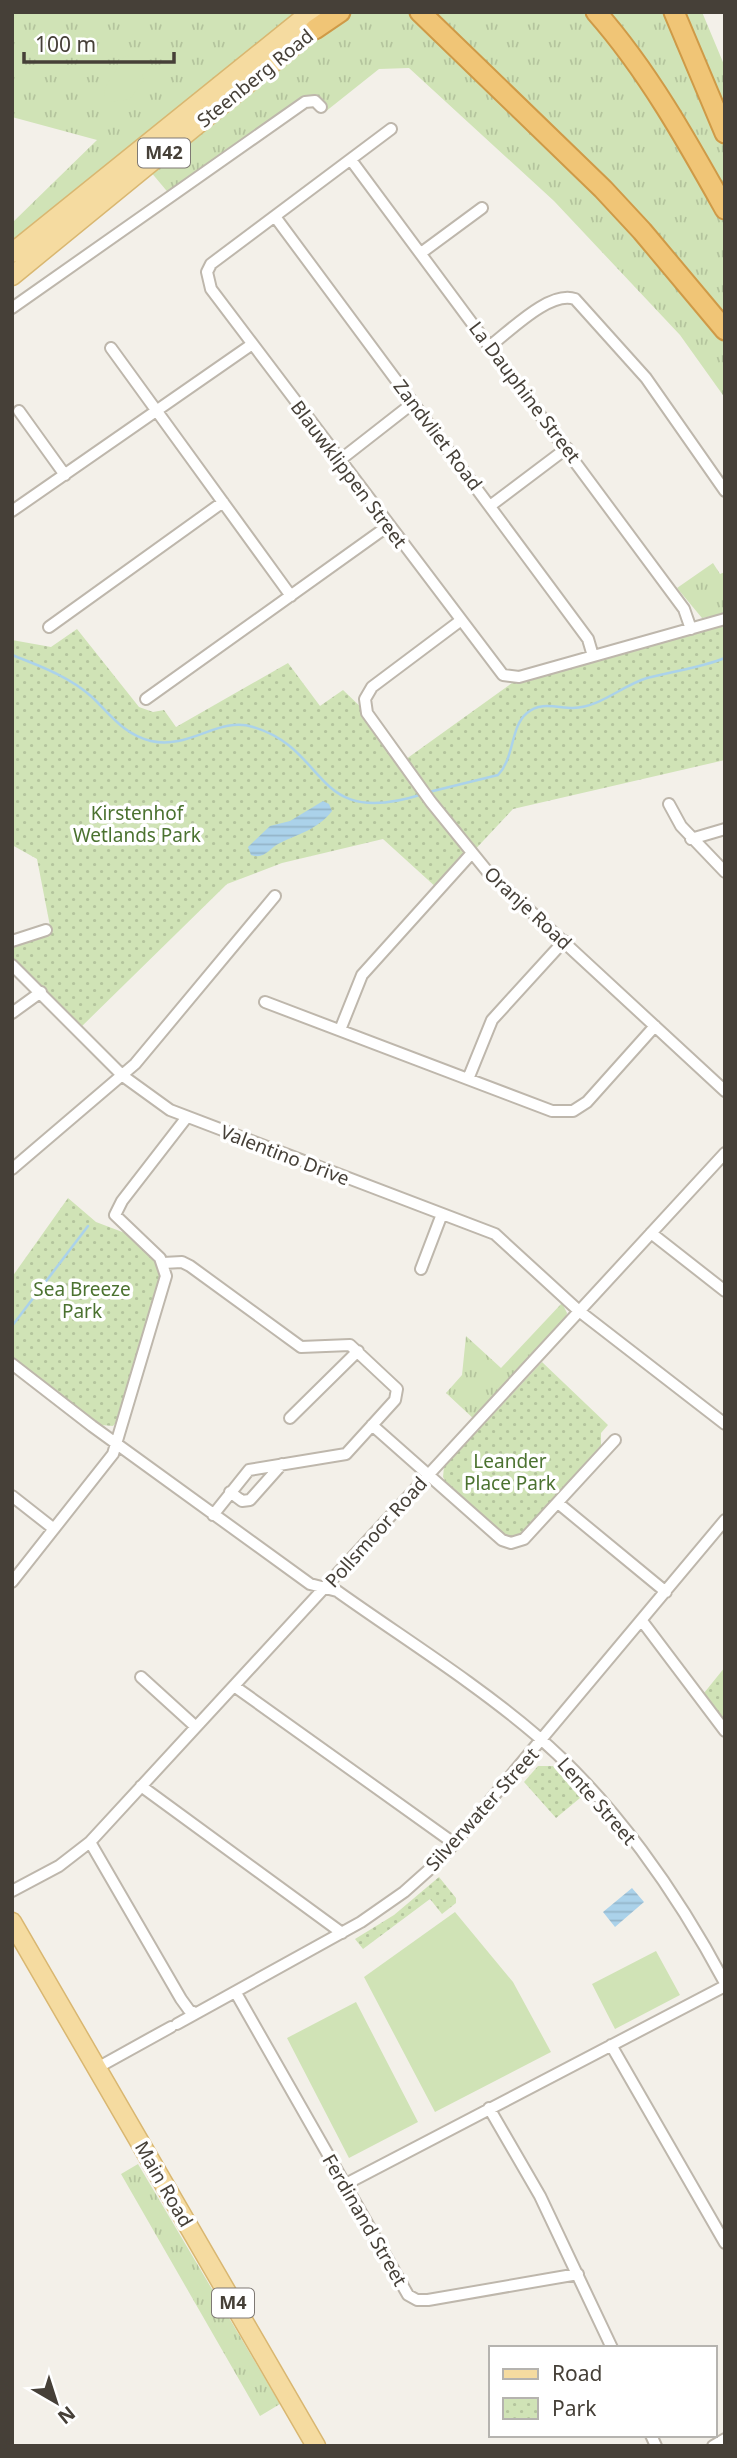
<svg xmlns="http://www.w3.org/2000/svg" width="737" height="2458" font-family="'Noto Sans',sans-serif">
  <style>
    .grass { fill: url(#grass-tufts) }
    .park { fill: url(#park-dots) }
    .pitch { fill: #d0e3b6 }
    .water { fill: url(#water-rules) }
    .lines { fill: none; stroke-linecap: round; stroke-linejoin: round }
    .stream { stroke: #abd2ea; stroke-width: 2.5 }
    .street-casing { stroke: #beb7ac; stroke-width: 14 }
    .primary-casing { stroke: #d9b771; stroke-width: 21 }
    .highway-casing { stroke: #cf9a47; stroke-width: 23 }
    .street { stroke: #fff; stroke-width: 10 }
    .primary { stroke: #f5dba0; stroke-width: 18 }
    .highway { stroke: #f0c576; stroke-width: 19 }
    .labels { text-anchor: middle; stroke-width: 7; stroke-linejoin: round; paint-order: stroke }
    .shield { fill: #fff; stroke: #7e7974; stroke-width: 2 }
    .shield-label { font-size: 18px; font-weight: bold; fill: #464038 }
    .street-label { font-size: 19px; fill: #464038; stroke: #fff }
    .park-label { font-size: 19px; fill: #4b7230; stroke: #fff }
  </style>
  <defs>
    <pattern id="grass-tufts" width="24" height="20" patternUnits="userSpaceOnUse" patternTransform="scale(1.75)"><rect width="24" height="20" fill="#d0e3b6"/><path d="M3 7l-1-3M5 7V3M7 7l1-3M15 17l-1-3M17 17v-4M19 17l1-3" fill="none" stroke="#b4c49d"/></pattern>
    <pattern id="park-dots" width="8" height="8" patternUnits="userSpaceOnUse" patternTransform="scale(1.75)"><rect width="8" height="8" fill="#d0e3b6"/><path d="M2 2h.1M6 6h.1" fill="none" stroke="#b4c49d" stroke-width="1.8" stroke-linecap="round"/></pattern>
    <pattern id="water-rules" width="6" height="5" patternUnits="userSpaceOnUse" patternTransform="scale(1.75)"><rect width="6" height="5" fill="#abd2ea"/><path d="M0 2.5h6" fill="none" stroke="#94b5c9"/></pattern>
  </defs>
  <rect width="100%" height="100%" fill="#f3f0e9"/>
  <path class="grass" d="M 12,12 L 702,12 L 725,67 L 725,398 L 680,335 L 554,201 L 409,68 L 379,69 L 325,112 L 315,101 L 171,196 L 129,146 L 12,240 L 12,223 L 97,140 L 12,117 Z
    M 713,563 L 720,574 L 725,572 L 725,614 L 702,618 L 677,588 Z
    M 562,1303 L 567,1313 L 565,1322 L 475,1420 L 446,1393 L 462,1375 L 466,1336 L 501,1368 Z
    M 138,2164 L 280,2404 L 260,2416 L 121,2174 Z"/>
  <path class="park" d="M 725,625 L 725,760 L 513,809 L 438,889 L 383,839 L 282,863 L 227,884 L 78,1030 L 12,965 L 12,941 L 50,926 L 37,859 L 12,845 L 12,640 L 51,647 L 77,629 L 139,707 L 153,712 L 164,710 L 176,727 L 288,663 L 320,706 L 343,690 L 367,713 L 402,762 L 512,683 Z
    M 68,1198 L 96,1222 L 125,1233 L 157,1263 L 162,1272 L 120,1418 L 113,1426 L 101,1425 L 12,1357 L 12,1277 Z
    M 542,1362 L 608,1425 L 601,1433 L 601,1447 L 523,1533 L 513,1538 L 503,1536 L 447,1484 L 443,1477 L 444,1467 Z
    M 725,1667 L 725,1722 L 704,1693 Z
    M 538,1766 L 553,1766 L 580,1798 L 556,1818 L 524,1782 Z
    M 439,1877 L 456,1898 L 456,1903 L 442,1914 L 430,1899 L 363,1949 L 355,1939 L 394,1915 Z"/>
  <path class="pitch" d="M 127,55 L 137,61 L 144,80 L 130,99 L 111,102 L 105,96 C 102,83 118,75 118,61 Z
    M 455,1912 L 513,1982 L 551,2052 L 435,2112 L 364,1977 Z
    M 656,1951 L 680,1995 L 615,2029 L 592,1984 Z
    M 356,2002 L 418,2122 L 349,2158 L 287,2038 Z"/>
  <path class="water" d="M 323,801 L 329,804 L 332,811 C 317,830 300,833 280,843 C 269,848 265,860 251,855 L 248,847 L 270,826 L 290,821 Z
    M 632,1888 L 644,1902 L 615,1927 L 603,1912 Z"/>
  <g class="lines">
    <path class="stream" d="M 12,655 C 40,666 70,677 92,697 C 111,715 123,734 151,741 C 189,750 219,716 253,727 C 331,750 311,830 423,794
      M 429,792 L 498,775 C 515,757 510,727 527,713 C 541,701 557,708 573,708 C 601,707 621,686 647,678 C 673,671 700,668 725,658
      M 12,1326 L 88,1226"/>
    <defs>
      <path id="street" d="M 391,129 L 211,264 L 207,272 L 211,289 L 503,675 L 519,677 L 725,619
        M 351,160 L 684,609 L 691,629
        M 276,218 L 588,639 L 593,656
        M 421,253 L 482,208
        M 12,308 L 305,102 L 315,101 L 321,107
        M 490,346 C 510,331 550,290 575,299 L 646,378 L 725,491
        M 111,348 L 291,596
        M 19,411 L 65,475
        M 340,460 L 413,403
        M 490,506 L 567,448
        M 12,511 L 251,345
        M 460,621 L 372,687 L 365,699 L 367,713 L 431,802 L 487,871 L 725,1091
        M 49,627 L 223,502
        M 146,699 L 388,526
        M 669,804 L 681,826 L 725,872
        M 691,839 L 725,829
        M 12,941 L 46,930
        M 12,965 L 123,1076 L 170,1110 L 495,1234 L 579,1311 L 725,1424
        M 265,1002 L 552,1111 L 573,1111 L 587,1102 L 655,1026
        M 12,1013 L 41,992
        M 340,1030 L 362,975 L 471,854
        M 468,1079 L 492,1020 L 564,941
        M 12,1169 L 135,1064 L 275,896
        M 651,1233 L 725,1291
        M 163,1263 L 182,1262 L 190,1266 L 301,1347 L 350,1345 L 397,1389 L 395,1400 L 346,1454 L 249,1470 L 213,1515
        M 421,1269 L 442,1214
        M 12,1364 L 92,1426 L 310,1584 L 337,1591 C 403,1638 474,1682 536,1735 C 613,1801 677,1893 725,1983
        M 290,1418 L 358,1351
        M 372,1425 L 502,1540 L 511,1543 L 524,1539 L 615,1440
        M 230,1492 L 242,1501 L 250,1500 L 282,1464
        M 12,1496 L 54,1529
        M 558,1503 L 666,1592
        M 12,1582 L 113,1454 L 166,1276 L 160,1258 L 115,1215 L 122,1201 L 187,1117
        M 642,1621 L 725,1731
        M 141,1677 L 196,1727
        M 234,1686 L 455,1844
        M 141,1786 L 342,1933
        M 90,1842 L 181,1999 L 189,2010 L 195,2013
        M 12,1891 L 59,1866 L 90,1842 L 725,1153
        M 236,1993 L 408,2295 L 417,2300 L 428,2300 L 578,2274
        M 177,2024 L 361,1922 L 404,1892 L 441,1859 L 725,1520
        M 611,2045 L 725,2243
        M 97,2068 L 171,2027
        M 489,2108 L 540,2196 L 612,2348
        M 344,2185 L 725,1986
        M 651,2435 L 656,2446
        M 713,2446 L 725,2439"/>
      <path id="primary" d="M 12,253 L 311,12
        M 12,276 L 324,21
        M 12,1922 L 316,2446"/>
      <path id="highway" d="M 420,12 L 603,189 L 642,231 L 725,330
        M 596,12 C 648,71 687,141 725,209
        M 674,12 L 725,133
        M 315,29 L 340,12"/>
    </defs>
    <use href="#street" class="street-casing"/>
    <use href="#primary" class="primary-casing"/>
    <use href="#highway" class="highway-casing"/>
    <use href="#street" class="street"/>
    <use href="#primary" class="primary"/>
    <use href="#highway" class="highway"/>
  </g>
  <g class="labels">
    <g class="shield">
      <rect x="138" y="138.5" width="52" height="29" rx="5"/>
      <rect x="212" y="2288.5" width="42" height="29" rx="5"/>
    </g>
    <g class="shield-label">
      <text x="164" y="159">M42</text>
      <text x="233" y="2309">M4</text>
    </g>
    <g class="street-label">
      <text transform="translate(255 78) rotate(-39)" y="7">Steenberg Road</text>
      <text transform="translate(525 392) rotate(53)" y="7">La Dauphine Street</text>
      <text transform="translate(438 435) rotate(53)" y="7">Zandvliet Road</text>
      <text transform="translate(349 474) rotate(53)" y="7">Blauwklippen Street</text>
      <text transform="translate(528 908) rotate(43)" y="7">Oranje Road</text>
      <text transform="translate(285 1155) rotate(21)" y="7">Valentino Drive</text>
      <text transform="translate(376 1532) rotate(-48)" y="7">Pollsmoor Road</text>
      <text transform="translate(597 1801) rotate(49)" y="7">Lente Street</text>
      <text transform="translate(482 1809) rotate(-48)" y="7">Silverwater Street</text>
      <text transform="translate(164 2184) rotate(60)" y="7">Main Road</text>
      <text transform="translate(365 2220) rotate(60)" y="7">Ferdinand Street</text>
    </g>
    <g class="park-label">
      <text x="137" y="820">Kirstenhof<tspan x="137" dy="22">Wetlands Park</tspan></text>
      <text x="82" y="1296">Sea Breeze<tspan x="82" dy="22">Park</tspan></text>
      <text x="510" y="1468">Leander<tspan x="510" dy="22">Place Park</tspan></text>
    </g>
  </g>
  <rect width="737" height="2458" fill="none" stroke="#464038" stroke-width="28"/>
  <rect x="489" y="2346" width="228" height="91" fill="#ffffff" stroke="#b5b3af" stroke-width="2"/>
  <rect x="503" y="2369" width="35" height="10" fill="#f5dba0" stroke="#b5b3af" stroke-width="2"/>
  <text x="552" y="2381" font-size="21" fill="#464038">Road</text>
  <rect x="503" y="2398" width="35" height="21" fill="url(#park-dots)" stroke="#b5b3af" stroke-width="2"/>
  <text x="552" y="2416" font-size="21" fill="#464038">Park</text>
  <g transform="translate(56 2402) rotate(141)" stroke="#ffffff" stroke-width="5" paint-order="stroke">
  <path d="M0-5L12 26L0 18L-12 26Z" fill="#464038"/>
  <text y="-10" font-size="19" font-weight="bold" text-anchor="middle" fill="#464038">N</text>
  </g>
  <path d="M24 52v10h150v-10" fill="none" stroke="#464038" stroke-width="3.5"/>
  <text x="35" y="52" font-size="21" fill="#464038" stroke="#ffffff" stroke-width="5" paint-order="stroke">100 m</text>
</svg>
